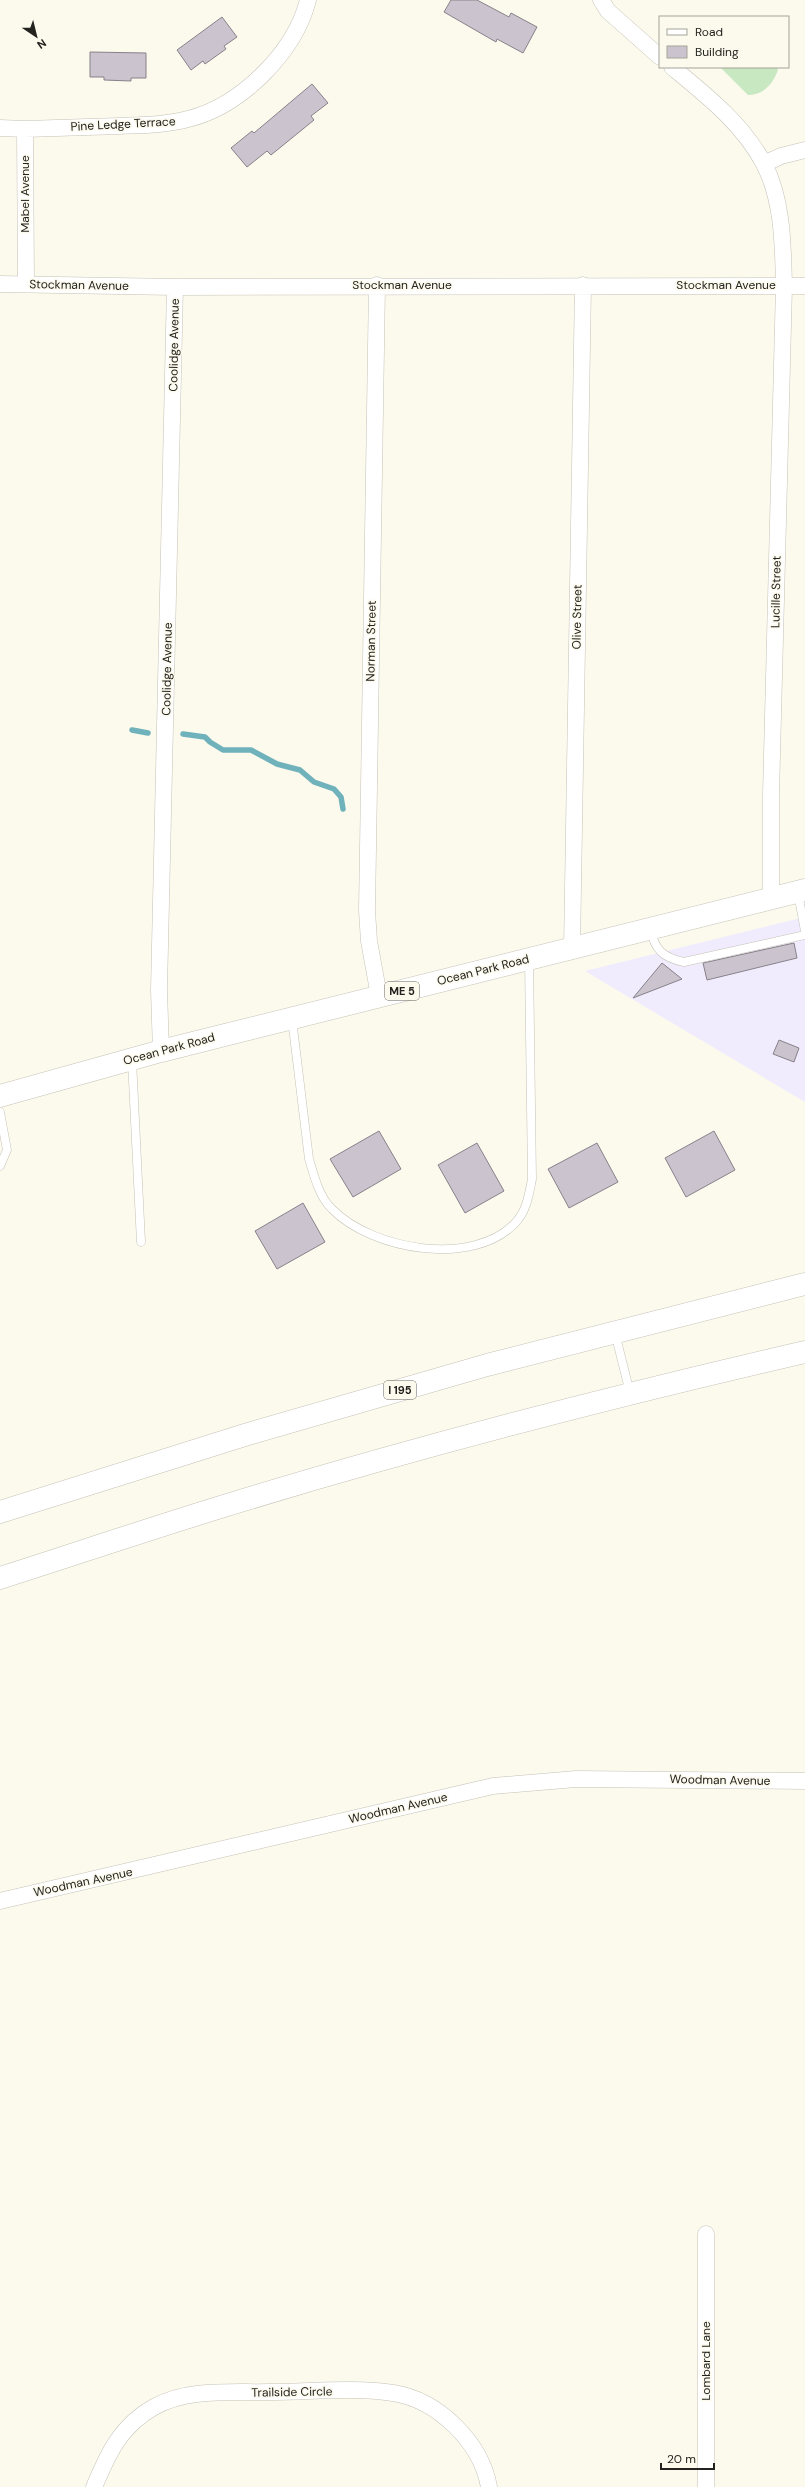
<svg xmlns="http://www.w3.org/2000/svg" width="805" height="2487" font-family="'DM Sans',sans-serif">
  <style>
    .commercial { fill: #f0ecfe }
    .green { fill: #c7e8c1 }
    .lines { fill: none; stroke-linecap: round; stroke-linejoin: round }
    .stream { stroke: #6fb2bb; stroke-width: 5.5 }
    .building { fill: #cbc4ce; stroke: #87818a }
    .service-casing { stroke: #c5c2b7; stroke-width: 9 }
    .minor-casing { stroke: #c5c2b7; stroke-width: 17 }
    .primary-casing { stroke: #c5c2b7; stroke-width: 23 }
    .motorway-casing { stroke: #c5c2b7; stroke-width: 23 }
    .service { stroke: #fff; stroke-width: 8 }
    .minor { stroke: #fff; stroke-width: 16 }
    .primary { stroke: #fff; stroke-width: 22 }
    .motorway { stroke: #fff; stroke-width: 22 }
    .labels { text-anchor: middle; stroke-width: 3; stroke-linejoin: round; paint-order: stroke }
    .shield { fill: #fcf9ed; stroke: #64625c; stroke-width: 1 }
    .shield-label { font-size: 11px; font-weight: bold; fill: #23221e }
    .street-label { font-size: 12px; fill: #23221e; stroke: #fcf9ed }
  </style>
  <rect width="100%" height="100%" fill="#fcf9ed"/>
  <path class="commercial" d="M 805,917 L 805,1102 L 585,971 Z"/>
  <path class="green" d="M 720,67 L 777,67 L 778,70 C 773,84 763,95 748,95 Z"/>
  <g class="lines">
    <path class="stream" d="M 132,730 L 148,733
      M 183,734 L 205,737 L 210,742 L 223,750 L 251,750 L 277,764 L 300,770 L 314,782 L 334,789 L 341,797 L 343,809"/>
  </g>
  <path class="building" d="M 451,0 L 477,0 L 509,17 L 511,13 L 537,27 L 523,53 L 497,39 L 496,42 L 444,12 Z
    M 222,17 L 237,37 L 224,46 L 226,49 L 205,64 L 203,61 L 191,70 L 177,50 Z
    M 90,52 L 146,53 L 146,78 L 131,78 L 131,81 L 104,80 L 104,77 L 90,77 Z
    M 312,84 L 328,103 L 311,116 L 314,120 L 271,155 L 267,151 L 247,167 L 231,148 L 252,131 L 254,133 Z
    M 794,943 L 797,958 L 707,980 L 703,963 Z
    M 662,963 L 682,979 L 633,998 Z
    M 779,1040 L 799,1048 L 794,1062 L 773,1054 Z
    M 379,1131 L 401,1169 L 353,1197 L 330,1159 Z
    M 714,1131 L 735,1170 L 686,1197 L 665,1158 Z
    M 477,1143 L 504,1191 L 465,1213 L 438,1165 Z
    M 597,1143 L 618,1182 L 569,1208 L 548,1169 Z
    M 303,1203 L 325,1242 L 277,1269 L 255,1231 Z"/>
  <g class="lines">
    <defs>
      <path id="service" d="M 798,893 L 805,931
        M 651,929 C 654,950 664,958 684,962 L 805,935
        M 292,1019 L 309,1159 C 314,1175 319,1197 332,1209 C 372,1250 474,1268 516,1222 C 527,1210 529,1194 532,1179 L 529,960
        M 132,1060 L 141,1242
        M 0,1112 L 7,1150 L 0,1166
        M 615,1333 L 630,1393"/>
      <path id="minor" d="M 601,0 L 608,11 L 660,57
        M 672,67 C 706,95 743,124 764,164 C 783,200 783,246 784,286 L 771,795 L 771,899
        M 0,128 L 25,129 L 26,284
        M 25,129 C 56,128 88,127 119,126 C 142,125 166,125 188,119 C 241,106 295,52 308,0
        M 764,164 L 781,156 L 805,150
        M 0,284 L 175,287 L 805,286
        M 377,285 L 367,911 L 369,941 L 379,996
        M 572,949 L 583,285
        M 161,1051 L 159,990 L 175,287
        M 0,1901 L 493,1786 L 576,1779 L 805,1781
        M 706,2234 L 706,2487
        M 94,2487 C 108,2454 120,2426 154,2407 C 188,2388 232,2393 269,2392 C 310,2392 353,2387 393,2393 C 438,2400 481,2442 489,2487"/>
      <path id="primary" d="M 0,1096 L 161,1051 L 805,890"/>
      <path id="motorway" d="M 0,1512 L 248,1434 L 487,1365 L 805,1284
        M 0,1578 C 75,1554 149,1529 224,1506 C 416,1447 610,1397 805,1352"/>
    </defs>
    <use href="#service" class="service-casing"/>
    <use href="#minor" class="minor-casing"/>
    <use href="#primary" class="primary-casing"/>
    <use href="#motorway" class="motorway-casing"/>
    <use href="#service" class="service"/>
    <use href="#minor" class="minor"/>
    <use href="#primary" class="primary"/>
    <use href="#motorway" class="motorway"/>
  </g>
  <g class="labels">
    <g class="shield">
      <rect x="385" y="982" width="34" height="18" rx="3"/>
      <rect x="384" y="1381" width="32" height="18" rx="3"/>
    </g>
    <g class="shield-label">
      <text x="402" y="995">ME 5</text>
      <text x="400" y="1394">I 195</text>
    </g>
    <g class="street-label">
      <text transform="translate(123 124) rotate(-3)" y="4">Pine Ledge Terrace</text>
      <text transform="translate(25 194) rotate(-90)" y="4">Mabel Avenue</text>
      <text transform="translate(79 285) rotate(1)" y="4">Stockman Avenue</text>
      <text x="402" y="289">Stockman Avenue</text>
      <text x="726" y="289">Stockman Avenue</text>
      <text transform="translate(174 345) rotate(-89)" y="4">Coolidge Avenue</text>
      <text transform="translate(776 592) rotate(-89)" y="4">Lucille Street</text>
      <text transform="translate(577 617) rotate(-89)" y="4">Olive Street</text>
      <text transform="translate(371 641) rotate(-89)" y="4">Norman Street</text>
      <text transform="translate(167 669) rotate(-89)" y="4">Coolidge Avenue</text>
      <text transform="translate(483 970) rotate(-14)" y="4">Ocean Park Road</text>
      <text transform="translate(169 1049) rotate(-15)" y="4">Ocean Park Road</text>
      <text transform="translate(720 1780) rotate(1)" y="4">Woodman Avenue</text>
      <text transform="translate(398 1808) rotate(-13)" y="4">Woodman Avenue</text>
      <text transform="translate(83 1882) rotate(-12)" y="4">Woodman Avenue</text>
      <text transform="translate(706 2361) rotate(-90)" y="4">Lombard Lane</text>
      <text transform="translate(292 2392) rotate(-1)" y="4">Trailside Circle</text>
    </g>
  </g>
  <rect x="659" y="16" width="130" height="52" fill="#fcf9ed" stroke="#a5a39a"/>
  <rect x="667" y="29" width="20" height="6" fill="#ffffff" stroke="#a5a39a"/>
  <text x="695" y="36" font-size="12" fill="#23221e">Road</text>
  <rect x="667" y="46" width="20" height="12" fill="#cbc4ce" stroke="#a5a39a"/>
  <text x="695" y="56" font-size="12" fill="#23221e">Building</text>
  <g transform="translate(36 36) rotate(145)" stroke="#fcf9ed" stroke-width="3" paint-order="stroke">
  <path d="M0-3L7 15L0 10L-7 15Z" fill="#23221e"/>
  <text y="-6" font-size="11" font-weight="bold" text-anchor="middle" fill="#23221e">N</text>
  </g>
  <path d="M661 2463v6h53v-6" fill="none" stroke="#23221e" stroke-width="2"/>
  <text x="667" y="2463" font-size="12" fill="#23221e" stroke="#fcf9ed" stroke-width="3" paint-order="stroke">20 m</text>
</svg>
